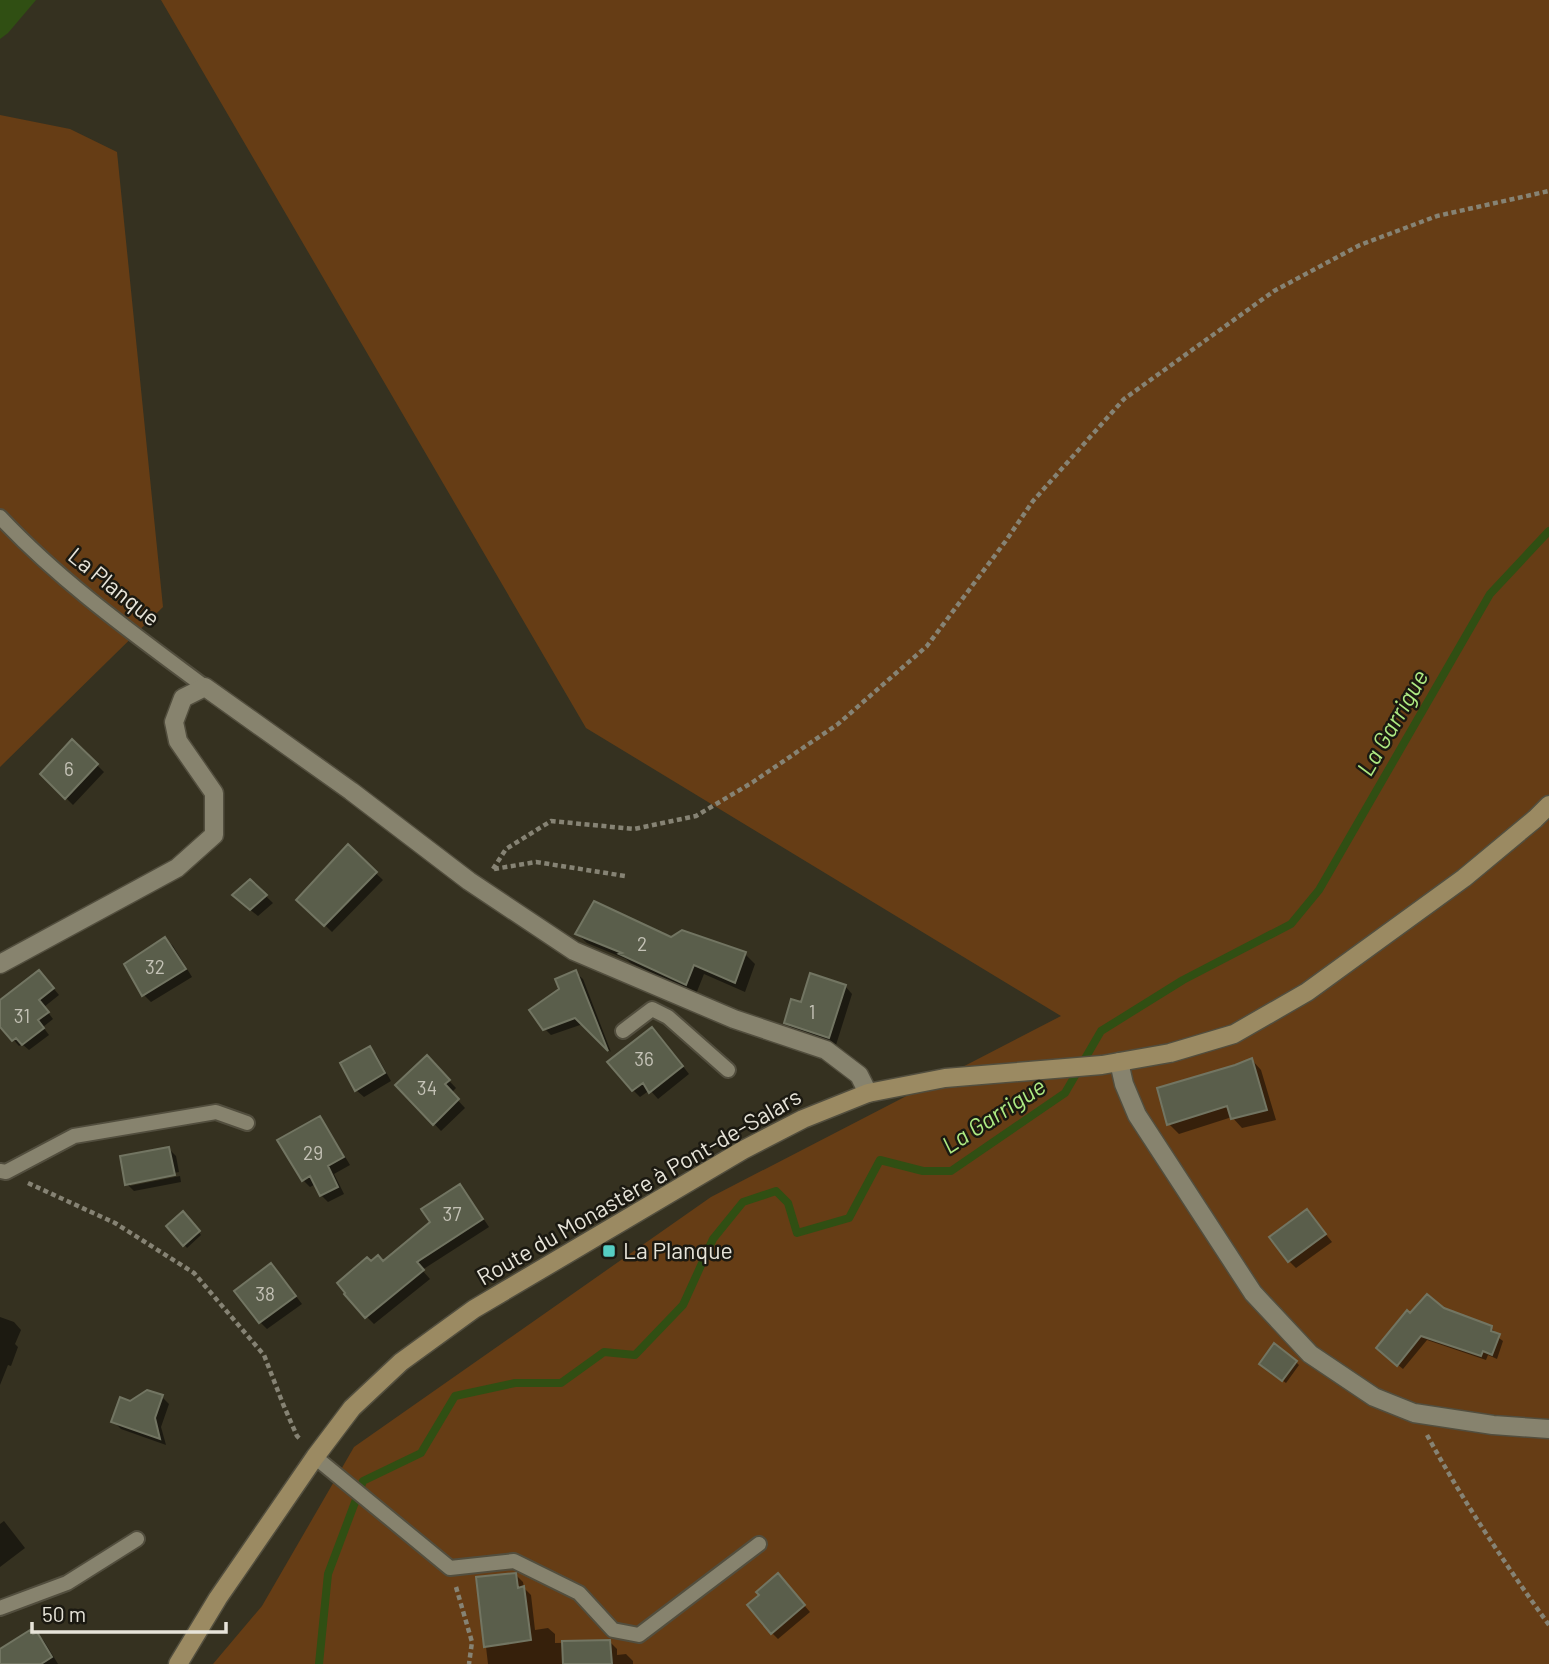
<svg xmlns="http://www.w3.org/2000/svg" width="1549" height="1664" font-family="Barlow,sans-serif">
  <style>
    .green { fill: #663d15 }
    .water { fill: #304f13 }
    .shadow { fill: #0007 }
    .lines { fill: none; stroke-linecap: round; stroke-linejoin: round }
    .stream { stroke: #304f13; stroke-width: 8 }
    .building { fill: #5a5e4b; stroke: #727562; stroke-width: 2 }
    .lane-casing { stroke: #524e3e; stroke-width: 18 }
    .street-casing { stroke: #524e3e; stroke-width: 21 }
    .secondary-casing { stroke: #524e3e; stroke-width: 21 }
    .path { stroke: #868374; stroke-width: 4.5; stroke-dasharray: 5 3.5; stroke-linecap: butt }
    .lane { stroke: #87836e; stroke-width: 14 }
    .street { stroke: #87836e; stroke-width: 18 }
    .secondary { stroke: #9b8a62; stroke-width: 18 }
    .poi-dot { fill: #56cec3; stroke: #1b1911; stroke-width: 2.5 }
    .labels { text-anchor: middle; stroke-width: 5; stroke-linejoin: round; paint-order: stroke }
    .number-label { font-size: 19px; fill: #c4c2b6 }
    .street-label { font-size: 23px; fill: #e7e4d9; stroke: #1b1911 }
    .poi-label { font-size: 23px; fill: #e7e4d9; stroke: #1b1911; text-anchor: start }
    .water-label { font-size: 24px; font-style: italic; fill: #aeea82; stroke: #1b1911 }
  </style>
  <rect width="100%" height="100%" fill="#353120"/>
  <path class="green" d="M 161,0 L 1549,0 L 1549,1664 L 213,1664 L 262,1606 L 354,1447 L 711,1197 L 1061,1016 L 586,728 Z
    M 0,115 L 70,129 L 117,152 L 163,607 L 0,767 Z"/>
  <path class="water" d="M 0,0 L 36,0 L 8,33 L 0,39 Z"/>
  <path class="shadow" d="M 73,741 L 104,772 L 73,805 L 42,774 Z
    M 348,847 L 383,880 L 332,932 L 299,900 Z
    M 250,881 L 273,903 L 258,916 L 242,903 Z
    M 577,934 L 671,939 L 745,954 L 755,964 L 745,992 L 704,974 L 696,994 L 631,963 L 626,959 L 587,943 Z
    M 165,939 L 173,946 L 192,977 L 151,1002 L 144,995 Z
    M 576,973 L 583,979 L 611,1052 L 583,1024 L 551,1035 L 544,1028 L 561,989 Z
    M 45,978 L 59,995 L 44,1007 L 53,1019 L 43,1027 L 49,1035 L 29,1050 L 22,1044 L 19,1046 L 0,1024 L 0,1002 Z
    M 845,986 L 852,994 L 836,1045 L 793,1030 L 786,1022 L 802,1004 Z
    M 659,1036 L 689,1074 L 658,1099 L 650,1090 L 640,1097 L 633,1090 Z
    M 370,1048 L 377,1056 L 391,1081 L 364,1097 L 356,1090 Z
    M 427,1058 L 456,1088 L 451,1093 L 465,1108 L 441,1131 L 398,1086 Z
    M 1252,1060 L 1261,1070 L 1276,1120 L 1242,1128 L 1232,1117 L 1179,1134 L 1169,1124 Z
    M 319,1118 L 326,1125 L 350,1165 L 334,1174 L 344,1194 L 328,1202 L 321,1195 L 316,1184 L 310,1187 L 303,1180 Z
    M 169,1149 L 176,1156 L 179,1172 L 130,1182 L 130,1186 L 180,1176 L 181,1182 L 134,1191 L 127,1184 Z
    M 460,1187 L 467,1194 L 489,1227 L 422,1270 L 430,1279 L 374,1324 L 367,1317 L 371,1263 L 383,1263 L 432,1223 Z
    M 1307,1211 L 1332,1242 L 1296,1268 L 1289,1261 Z
    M 183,1214 L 201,1235 L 187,1248 L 168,1226 Z
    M 278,1273 L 302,1304 L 267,1329 L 260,1322 Z
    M 1444,1310 L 1491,1328 L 1496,1333 L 1495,1335 L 1503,1341 L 1497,1359 L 1488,1355 L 1486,1360 L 1427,1340 L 1403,1369 L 1383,1353 L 1411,1316 Z
    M 0,1317 L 14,1322 L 21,1330 L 15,1344 L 18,1347 L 11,1366 L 8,1365 L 0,1385 Z
    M 1296,1362 L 1299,1365 L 1286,1383 L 1264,1367 Z
    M 162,1397 L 169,1404 L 161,1427 L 166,1445 L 121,1429 L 113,1421 L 130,1403 Z
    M 4,1521 L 25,1548 L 0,1567 L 0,1524 Z
    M 516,1575 L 523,1582 L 524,1588 L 531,1595 L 535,1630 L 548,1628 L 555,1634 L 555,1643 L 610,1642 L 617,1649 L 617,1655 L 626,1654 L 633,1661 L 633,1664 L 488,1664 L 478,1579 Z
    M 784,1582 L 810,1612 L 778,1639 L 772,1633 Z
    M 37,1634 L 44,1641 L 58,1664 L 0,1664 L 0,1651 Z"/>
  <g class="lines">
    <path class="stream" d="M 319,1664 L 328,1574 L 363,1481 L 421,1453 L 455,1396 L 515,1383 L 561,1383 L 604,1352 L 635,1355 L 683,1305 L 713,1239 L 743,1202 L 776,1191 L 788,1203 L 797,1233 L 849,1218 L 880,1160 L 923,1171 L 951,1171 L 1065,1093 L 1101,1031 L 1183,980 L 1291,924 L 1319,890 L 1490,594 L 1549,531"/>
  </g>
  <path class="building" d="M 72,739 L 98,764 L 65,799 L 40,774 Z
    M 348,844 L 377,872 L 324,926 L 296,900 Z
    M 250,879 L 267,895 L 250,910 L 232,895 Z
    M 594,901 L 671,937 L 682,930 L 746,952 L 735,983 L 694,965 L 686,985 L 619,954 L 622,953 L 575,934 Z
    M 165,937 L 186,969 L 142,996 L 124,964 Z
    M 39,970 L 54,988 L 39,1000 L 49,1012 L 38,1020 L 44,1028 L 22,1045 L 16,1038 L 12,1041 L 0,1027 L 0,1000 Z
    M 576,970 L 608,1051 L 575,1018 L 543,1030 L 529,1010 L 559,989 L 555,979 Z
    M 810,973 L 846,985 L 829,1038 L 784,1023 L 791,999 L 801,1002 Z
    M 652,1027 L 683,1066 L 649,1093 L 643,1083 L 632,1091 L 607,1062 Z
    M 370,1046 L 385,1073 L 355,1091 L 340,1063 Z
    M 427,1055 L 450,1080 L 445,1084 L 459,1099 L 433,1125 L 395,1085 Z
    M 1252,1058 L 1267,1110 L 1231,1119 L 1227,1106 L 1167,1125 L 1157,1088 L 1235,1065 Z
    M 320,1116 L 344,1157 L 328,1166 L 338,1187 L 320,1196 L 310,1176 L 302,1181 L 277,1140 Z
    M 169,1147 L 175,1175 L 125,1185 L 120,1156 Z
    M 460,1184 L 483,1219 L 417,1262 L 424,1270 L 365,1318 L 344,1294 L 345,1293 L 337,1283 L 367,1257 L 371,1261 L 378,1255 L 383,1261 L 430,1222 L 421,1209 Z
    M 1307,1209 L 1326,1234 L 1288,1262 L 1269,1237 Z
    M 183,1211 L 200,1231 L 183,1246 L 166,1226 Z
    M 271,1263 L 296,1296 L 259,1323 L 234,1291 Z
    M 1427,1294 L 1444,1308 L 1492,1326 L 1491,1331 L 1500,1334 L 1492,1355 L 1483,1351 L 1481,1356 L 1421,1336 L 1397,1366 L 1376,1348 L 1407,1310 L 1410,1313 Z
    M 1274,1343 L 1297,1361 L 1282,1381 L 1259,1364 Z
    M 147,1390 L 163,1395 L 155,1418 L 160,1439 L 111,1422 L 120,1397 L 130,1401 Z
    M 516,1573 L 518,1588 L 524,1586 L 531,1640 L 484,1647 L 476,1577 Z
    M 778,1573 L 805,1605 L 771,1634 L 747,1605 L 759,1595 L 756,1592 Z
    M 30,1630 L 33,1634 L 37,1632 L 52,1657 L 41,1664 L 0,1664 L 0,1649 Z
    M 610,1640 L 612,1664 L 563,1664 L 562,1641 Z"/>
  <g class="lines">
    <defs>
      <path id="lane" d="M 0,517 C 61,582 134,634 205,687
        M 623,1031 L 652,1009 L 668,1017 L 728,1070
        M 0,1171 L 6,1172 L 74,1136 L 216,1112 L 247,1123
        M 315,1457 L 450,1568 L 514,1561 L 579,1593 L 613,1630 L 639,1635 L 759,1544
        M 0,1608 L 67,1583 L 137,1539"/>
      <path id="street" d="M 0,964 L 177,868 L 214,835 L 214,793 L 178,741 L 174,722 L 183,698 L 205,687 L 351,791 L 469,881 L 574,951 L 734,1019 L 826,1050 L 859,1075 L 868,1093
        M 1119,1062 L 1124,1084 L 1137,1115 L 1253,1293 L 1310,1354 L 1374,1397 L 1414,1413 L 1493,1425 L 1549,1429"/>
      <path id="secondary" d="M 178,1664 L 218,1598 L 315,1457 L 352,1408 L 401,1362 L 474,1309 L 743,1150 L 803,1119 L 868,1093 L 945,1078 L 1102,1065 L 1170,1053 L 1234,1034 L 1307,992 L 1464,878 L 1535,819 L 1549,805"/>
    </defs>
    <use href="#lane" class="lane-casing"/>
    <use href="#street" class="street-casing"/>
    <use href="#secondary" class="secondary-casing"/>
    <path class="path" d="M 493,869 L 506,849 L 551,821 L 634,829 L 696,816 L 753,782 L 838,724 L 927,646 L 1005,542 L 1033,501 L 1124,399 L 1274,291 L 1360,245 L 1437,216 L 1549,191
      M 494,869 L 536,862 L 625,876
      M 28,1183 L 115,1223 L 194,1273 L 264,1355 L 283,1404 L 297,1436 L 301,1440
      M 1427,1435 C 1463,1501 1505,1564 1549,1625
      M 456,1587 L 472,1642 L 469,1664"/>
    <use href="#lane" class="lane"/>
    <use href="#street" class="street"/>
    <use href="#secondary" class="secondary"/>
  </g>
  <rect class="poi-dot" x="602" y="1244" width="14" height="14" rx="3.5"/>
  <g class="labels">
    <g class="number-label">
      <text x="69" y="776">6</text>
      <text x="642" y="951">2</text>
      <text x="155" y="974">32</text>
      <text x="812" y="1019">1</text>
      <text x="22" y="1023">31</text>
      <text x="644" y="1066">36</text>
      <text x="427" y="1095">34</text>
      <text x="313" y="1160">29</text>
      <text x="452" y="1221">37</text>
      <text x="265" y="1301">38</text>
    </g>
    <g class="street-label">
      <text transform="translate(114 587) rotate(39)" y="8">La Planque</text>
      <text transform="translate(639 1187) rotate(-30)" y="8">Route du Monastère à Pont-de-Salars</text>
    </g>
    <g class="poi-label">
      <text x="623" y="1259">La Planque</text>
    </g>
    <g class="water-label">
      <text transform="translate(1393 723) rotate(-60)" y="8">La Garrigue</text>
      <text transform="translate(994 1116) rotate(-33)" y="8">La Garrigue</text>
    </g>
  </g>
  <path d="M32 1622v10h194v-10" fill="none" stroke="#e7e4d9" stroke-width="3.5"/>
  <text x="42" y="1622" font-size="21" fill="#e7e4d9" stroke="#1b1911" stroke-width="5" paint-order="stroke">50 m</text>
</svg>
